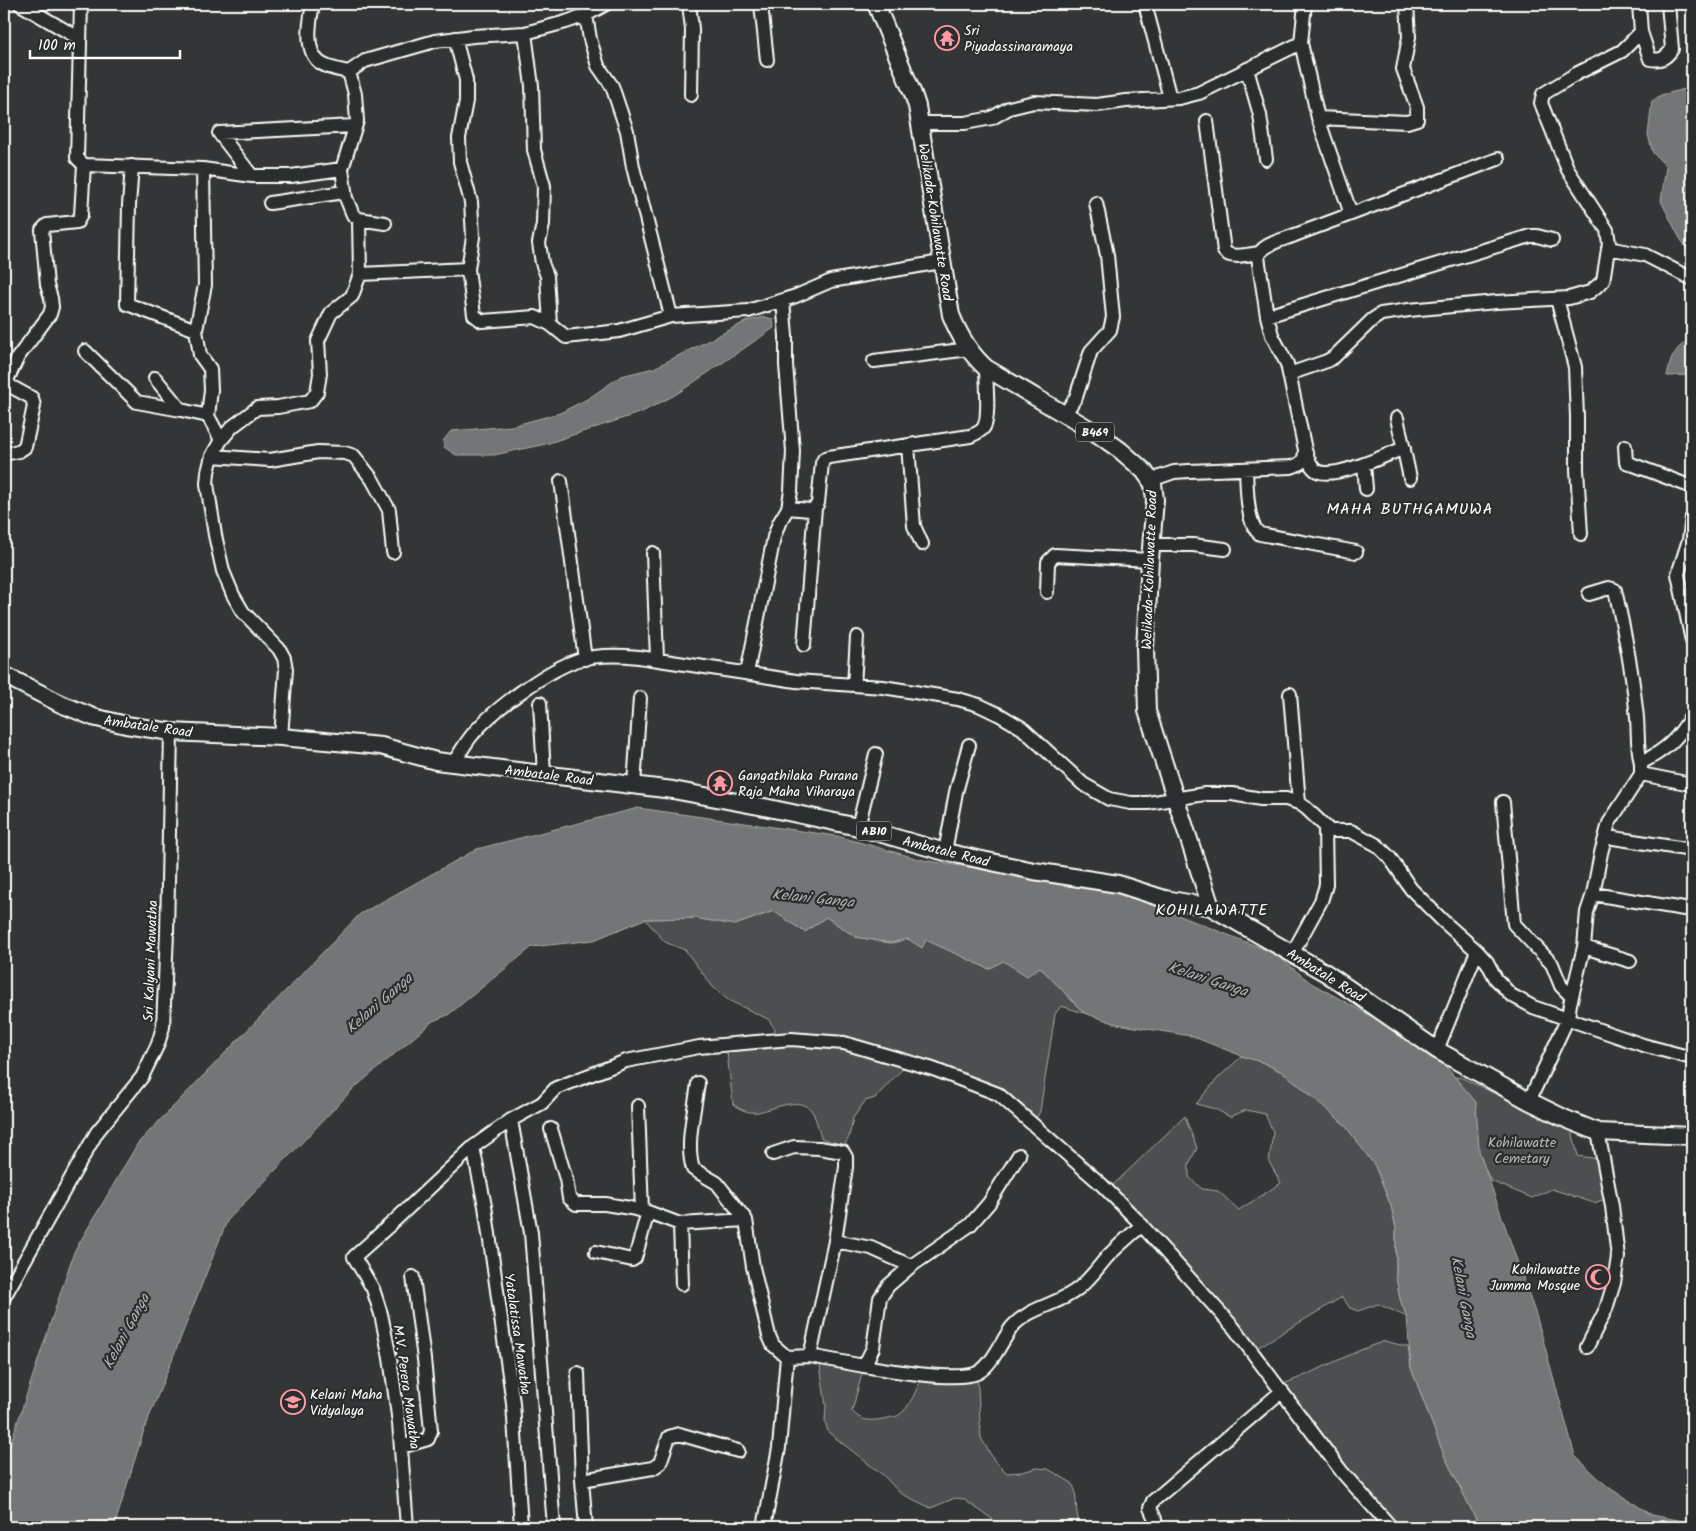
<svg xmlns="http://www.w3.org/2000/svg" width="1696" height="1531" font-family="Kalam,sans-serif">
  <style>
    .green { fill: #4c4f50; stroke: #a6a7a8 }
    .water { fill: #737576; stroke: #abacad }
    .lines { fill: none; stroke-linecap: round; stroke-linejoin: round }
    .minor-casing { stroke: #fff; stroke-width: 16 }
    .major-casing { stroke: #fff; stroke-width: 20 }
    .minor { stroke: #2a2d2e; stroke-width: 12 }
    .major { stroke: #2a2d2e; stroke-width: 16 }
    .labels { text-anchor: middle; stroke-width: 4.5; stroke-linejoin: round; paint-order: stroke }
    .shield { fill: #2a2d2e; stroke: #bfc0c0; stroke-width: 1 }
    .shield-label { font-size: 12px; font-weight: bold; fill: #fff }
    .poi-label { font-size: 14px; fill: #fff; stroke: #2a2d2e; text-anchor: start }
    .street-label { font-size: 14px; fill: #fff; stroke: #2a2d2e }
    .park-label { font-size: 14px; fill: #b7b9b9; stroke: #2a2d2e }
    .water-label { font-size: 15px; font-style: italic; fill: #b2b3b4; stroke: #2a2d2e }
    .quarter-label { font-size: 16px; letter-spacing: 1px; fill: #fff; stroke: #2a2d2e }
  </style>
  <rect width="100%" height="100%" fill="#333536"/>
  <filter id="ink" filterUnits="userSpaceOnUse"><feTurbulence type="fractalNoise" baseFrequency=".02" numOctaves="2"/><feDisplacementMap in="SourceGraphic" scale="10" xChannelSelector="R" yChannelSelector="G"/><feConvolveMatrix kernelMatrix="1 2 1 2 8 2 1 2 1" color-interpolation-filters="sRGB"/></filter>
  <g filter="url(#ink)">
    <path class="green" d="M 774,911 L 805,932 L 826,917 L 856,937 L 891,943 L 908,939 L 925,939 L 989,969 L 1003,960 L 1040,967 L 1084,1013 L 1061,1006 L 1055,1014 L 1040,1111 L 1033,1125 L 998,1094 L 909,1062 L 875,1098 L 865,1101 L 853,1118 L 849,1137 L 844,1146 L 821,1138 C 819,1131 817,1122 814,1115 C 805,1093 774,1109 758,1112 C 748,1113 740,1110 733,1104 L 726,1044 L 774,1040 L 775,1029 L 768,1019 L 728,1000 L 713,987 L 685,950 L 665,942 L 645,919 L 695,918 L 735,925 Z
      M 1242,1056 L 1264,1063 L 1286,1074 L 1344,1124 L 1365,1150 L 1375,1166 L 1391,1206 L 1396,1228 L 1396,1277 L 1400,1299 L 1407,1317 L 1378,1304 L 1358,1311 L 1350,1308 L 1342,1297 L 1252,1351 L 1108,1190 L 1185,1116 C 1188,1127 1193,1136 1197,1148 L 1189,1164 L 1189,1177 L 1202,1189 L 1218,1191 L 1239,1210 L 1281,1183 L 1269,1162 L 1273,1132 L 1265,1114 L 1246,1110 L 1230,1117 L 1215,1109 L 1196,1104 L 1218,1078 Z
      M 1455,1077 L 1462,1078 L 1572,1130 L 1578,1156 L 1599,1159 L 1605,1199 L 1594,1203 L 1552,1189 L 1532,1198 L 1491,1181 L 1477,1153 L 1473,1105 Z
      M 1385,1341 L 1408,1347 L 1411,1368 L 1444,1455 L 1480,1527 L 1391,1527 L 1278,1386 C 1315,1373 1348,1353 1385,1341 Z
      M 819,1358 L 864,1366 L 852,1411 C 862,1423 874,1421 888,1418 C 891,1417 896,1417 899,1415 C 909,1409 917,1389 921,1378 L 977,1373 L 981,1438 L 994,1460 L 1007,1473 L 1022,1472 L 1037,1468 L 1048,1469 L 1072,1483 L 1075,1490 L 1077,1513 L 1080,1527 L 1004,1527 L 963,1499 L 955,1498 L 931,1508 L 900,1493 L 884,1476 L 828,1432 L 825,1421 L 826,1406 Z"/>
    <path class="water" d="M 1689,88 L 1692,98 L 1692,257 L 1678,235 L 1661,201 L 1666,166 L 1653,153 L 1648,135 L 1652,101 L 1661,95 Z
      M 765,317 L 773,319 L 774,328 L 675,395 L 642,412 L 546,444 L 494,455 L 456,455 L 444,447 L 443,441 L 451,431 L 512,426 L 560,413 L 589,398 L 621,376 L 654,368 L 747,321 Z
      M 1692,337 L 1692,375 L 1667,376 C 1671,355 1675,349 1692,337 Z
      M 638,808 L 837,836 L 923,860 L 1117,891 L 1274,953 L 1311,983 L 1405,1035 L 1441,1061 L 1476,1102 L 1479,1151 L 1537,1318 L 1575,1456 L 1608,1487 L 1652,1515 L 1692,1523 L 1692,1527 L 1480,1527 L 1444,1455 L 1411,1368 L 1407,1317 L 1400,1299 L 1396,1277 L 1396,1228 L 1391,1206 L 1375,1166 L 1344,1124 L 1286,1074 L 1264,1063 L 1242,1056 L 1191,1036 L 1117,1024 L 1084,1013 L 1040,967 L 1027,976 L 1003,961 L 989,969 L 926,940 L 922,948 L 908,939 L 891,943 L 856,937 L 826,917 L 805,932 L 773,911 L 735,925 L 695,918 L 645,919 L 594,940 L 532,947 L 448,1015 L 433,1021 L 352,1090 L 227,1221 L 144,1430 L 114,1527 L 4,1527 L 4,1463 L 74,1252 L 138,1143 L 360,914 L 477,849 Z"/>
    <g class="lines">
      <defs>
        <path id="minor" d="M 20,4 L 80,39
          M 81,4 L 77,158 L 84,165 L 203,169 L 252,176 L 291,176 L 342,169
          M 313,4 C 310,20 304,49 319,62 C 326,68 340,70 349,72 L 365,61 L 435,41 L 473,36 L 525,33 L 566,22 L 586,15 L 606,4
          M 689,4 L 692,29 L 691,95
          M 761,4 L 767,60
          M 1145,4 L 1170,98
          M 586,15 L 590,39 L 598,66 L 612,86 L 627,131 L 633,167 L 671,316
          M 1641,32 L 1650,59 C 1661,61 1666,58 1672,49 L 1668,4
          M 525,33 L 532,86 L 534,150 L 544,186 L 543,224 L 539,243 L 542,263 L 547,276 L 550,324
          M 455,38 L 466,80 L 466,101 L 459,138 L 460,162 L 471,202 L 473,237 L 468,269 L 474,315 L 482,321 L 535,317 L 550,324 L 566,337 L 619,331 L 671,316 L 748,311 L 796,296 L 831,281 L 941,262
          M 1301,43 L 1318,118 L 1351,214
          M 1247,69 L 1260,115 L 1266,159
          M 349,72 L 355,94 L 357,121 L 342,169 L 346,198 L 353,215 L 359,219 L 385,223
          M 1318,118 L 1407,122 L 1417,119 L 1417,107 L 1403,69 L 1409,37 L 1407,4
          M 1207,121 L 1224,251 C 1231,260 1249,254 1259,253
          M 920,123 L 965,123 L 992,118 L 1009,108 L 1034,102 L 1097,105 L 1126,101 L 1179,98 L 1199,93 L 1301,43 L 1305,4
          M 132,166 L 129,205 L 127,304 L 196,330 L 205,285 L 203,169
          M 252,176 L 219,133 L 354,126
          M 270,203 L 344,192
          M 1608,248 L 1645,255 L 1692,279
          M 360,274 L 468,269
          M 1557,299 L 1575,367 L 1577,417 L 1577,469 L 1581,534
          M 1267,316 L 1530,236 L 1537,236 L 1552,240
          M 196,330 L 200,355 L 210,369 L 211,390 L 208,416
          M 85,351 L 137,402 L 181,410
          M 874,361 L 969,349
          M 1289,374 L 1327,361 L 1334,357 L 1372,320 L 1381,314 L 1409,310 L 1496,302 L 1569,298 L 1590,292 L 1603,281 L 1609,243 L 1607,230 L 1568,170 L 1541,103 L 1543,94 L 1576,74 L 1622,51 L 1641,32 L 1639,4
          M 155,378 L 181,410 L 208,416 L 221,440
          M 1065,414 L 1076,397 L 1091,351 L 1110,330 L 1113,317 L 1107,255 L 1096,203
          M 1397,418 L 1410,478
          M 908,445 L 914,526 L 922,544
          M 1625,446 L 1626,462 L 1692,487
          M 1305,450 C 1308,458 1310,467 1317,471 C 1334,480 1386,455 1404,448
          M 4,454 L 19,451 L 25,447 L 34,406 L 32,398 L 10,386 L 7,380 L 18,357 L 50,314 L 52,307 L 51,298 L 47,285 L 42,230 L 47,225 L 77,222 L 81,215 L 84,165
          M 212,456 L 270,460 L 318,452 L 345,453 L 354,456 L 372,479 L 389,510 L 393,552
          M 1364,464 L 1366,489
          M 1246,469 C 1247,485 1246,525 1260,534 L 1356,552
          M 1151,480 L 1174,472 L 1189,471 L 1291,467 C 1301,464 1305,461 1305,450 L 1287,364 L 1272,335 L 1267,316 L 1258,257 C 1261,244 1283,240 1295,235 L 1498,159
          M 561,481 L 585,659
          M 788,508 L 810,510 L 815,508 L 818,503 L 822,463 L 824,459 L 829,457 L 970,436 C 975,434 981,432 984,427 C 990,416 986,382 986,368
          M 1692,517 L 1689,540 L 1678,574 L 1692,641
          M 1151,545 L 1193,545 L 1225,549
          M 653,553 L 657,659
          M 1047,592 L 1048,562 L 1055,555 L 1150,560
          M 1589,594 L 1609,588 L 1615,590 C 1624,629 1632,669 1636,709 C 1639,727 1636,745 1641,763
          M 804,645 L 815,508
          M 747,673 L 774,537 L 779,523 L 788,508 L 791,491 L 793,451 L 786,365 L 786,336 L 783,300
          M 854,685 L 857,637
          M 1290,694 L 1299,803
          M 540,703 L 544,774
          M 281,737 L 286,669 L 284,658 L 279,649 L 243,612 L 233,595 L 223,571 L 215,535 L 207,484 L 208,472 L 212,456 L 221,440 L 232,427 L 257,408 L 278,407 L 310,401 L 317,392 L 320,374 L 318,341 L 331,313 L 352,296 L 360,274 L 359,219
          M 453,763 C 460,754 465,743 473,734 C 494,709 547,670 578,660 C 598,654 619,655 639,657 L 796,681 L 883,687 L 958,699 L 979,705 L 1000,715 L 1022,728 L 1083,784 L 1109,799 L 1131,803 L 1148,803 L 1205,794 L 1232,794 L 1261,799 L 1286,799 L 1299,803 L 1306,808 L 1330,831 L 1351,831 L 1377,845 L 1390,858 L 1411,889 L 1443,921 L 1477,951 L 1487,962 L 1496,979 L 1511,995 L 1533,1007 L 1643,1045 L 1692,1058
          M 1641,774 L 1686,783
          M 634,785 L 640,698
          M 1503,802 L 1514,924 L 1552,964 L 1561,986 L 1572,997
          M 858,827 L 876,754
          M 1607,837 L 1692,850
          M 945,852 L 956,792 L 969,745
          M 1593,894 L 1684,909
          M 1584,947 L 1630,961
          M 1292,954 L 1321,901 L 1326,885 L 1325,827
          M 1437,1050 L 1477,951
          M 698,1083 C 695,1109 685,1144 693,1169 L 717,1183 L 746,1220
          M 1529,1101 L 1568,1018 L 1570,1004 L 1584,947 L 1587,912 L 1593,894 L 1601,853 L 1609,823 L 1641,774 L 1641,763 C 1667,749 1677,740 1692,715
          M 638,1106 L 642,1211
          M 511,1120 L 531,1233 L 554,1527
          M 551,1129 L 566,1179 L 569,1198 L 576,1204 L 605,1204 L 630,1208 L 648,1212 L 680,1224 L 746,1220 L 753,1267 L 769,1336 L 773,1345 L 787,1357 L 779,1448 L 764,1527
          M 473,1147 L 485,1206 L 513,1403 L 521,1527
          M 773,1154 L 794,1147 L 819,1148 L 843,1152 L 846,1157 L 846,1167 L 835,1241 L 871,1248 L 911,1266
          M 680,1224 L 682,1284
          M 596,1252 L 632,1260 L 635,1258 L 648,1212
          M 4,1297 L 97,1132 L 142,1077 L 158,1044 L 163,1027 L 167,933 L 171,732
          M 1587,1347 L 1606,1309 L 1614,1283 L 1618,1257 L 1612,1206 L 1598,1132
          M 810,1356 L 835,1241
          M 787,1357 L 810,1356 L 864,1366 L 873,1348 L 880,1298 L 888,1286 L 911,1266 L 970,1225 L 989,1203 L 1019,1155
          M 864,1366 C 888,1370 956,1382 977,1373 C 992,1366 1002,1340 1012,1327 C 1030,1306 1060,1305 1080,1287 C 1091,1278 1099,1266 1108,1256 C 1119,1245 1131,1235 1142,1225
          M 578,1373 L 582,1480 L 586,1527
          M 401,1447 L 428,1439 L 431,1431 L 424,1359 L 413,1277
          M 582,1480 L 653,1468 L 660,1463 L 669,1437 L 679,1434 L 738,1451
          M 407,1527 L 399,1423 L 390,1358 L 381,1314 L 373,1289 L 354,1257 L 391,1224 L 473,1147 L 511,1120 L 542,1103 L 556,1088 L 626,1061 L 699,1047 L 791,1039 L 844,1043 L 933,1069 L 998,1094 L 1101,1184 L 1136,1219 L 1234,1328 L 1342,1472 L 1391,1527
          M 1155,1527 L 1155,1519 L 1150,1508 L 1153,1501 L 1282,1391"/>
        <path id="major" d="M 876,4 L 913,94 L 917,106 L 951,315 C 959,335 969,353 986,368 L 1096,433 L 1120,450 L 1144,471 L 1153,484 L 1155,500 L 1150,560 L 1145,648 L 1147,711 L 1211,907
          M 4,675 L 61,704 L 93,717 L 126,725 L 171,732 L 281,737 L 381,746 L 436,761 L 673,790 L 764,807 L 858,827 L 945,852 L 1034,871 L 1118,884 L 1165,899 L 1211,907 L 1326,973 L 1437,1050 L 1529,1101 L 1566,1119 L 1598,1132 L 1692,1136"/>
      </defs>
      <use href="#minor" class="minor-casing"/>
      <use href="#major" class="major-casing"/>
      <use href="#minor" class="minor"/>
      <use href="#major" class="major"/>
    </g>
  </g>
  <defs>
    <symbol id="temple-ring" viewBox="-11 -11 22 22"><circle r="9.5" fill="#2a2d2e" stroke="#ff9aa2" stroke-width="1.5"/><path d="M0-6L5-2H3V0L6.5 2.5H4V6H1.5V3h-3V6H-4V2.5H-6.5L-3 0V-2H-5Z" fill="#ff9aa2"/></symbol>
    <symbol id="mosque-ring" viewBox="-11 -11 22 22"><circle r="9.5" fill="#2a2d2e" stroke="#ff9aa2" stroke-width="1.5"/><path d="M3.5-4.9A6 6 0 1 0 3.5 4.9A5 5 0 1 1 3.5-4.9Z" fill="#ff9aa2"/></symbol>
    <symbol id="school-ring" viewBox="-11 -11 22 22"><circle r="9.5" fill="#2a2d2e" stroke="#ff9aa2" stroke-width="1.5"/><path d="M0-5L7-2L0 1L-7-2ZM-4 1L0 2.5L4 1V4Q0 6-4 4Z" fill="#ff9aa2"/></symbol>
  </defs>
  <g fill-rule="evenodd">
    <use href="#temple-ring" x="933" y="24" width="28" height="28"/>
    <use href="#temple-ring" x="706" y="769" width="28" height="28"/>
    <use href="#mosque-ring" x="1584" y="1263" width="28" height="28"/>
    <use href="#school-ring" x="279" y="1388" width="28" height="28"/>
  </g>
  <g class="labels">
    <g class="shield">
      <rect x="1076" y="422.5" width="38" height="19" rx="4"/>
      <rect x="856.5" y="821.5" width="35" height="19" rx="4"/>
    </g>
    <g class="shield-label">
      <text x="1095" y="436">B469</text>
      <text x="874" y="835">AB10</text>
    </g>
    <g class="poi-label">
      <text x="964" y="35">Sri<tspan x="964" dy="16">Piyadassinaramaya</tspan></text>
      <text x="738" y="780">Gangathilaka Purana<tspan x="738" dy="16">Raja Maha Viharaya</tspan></text>
      <text x="1580" y="1274" text-anchor="end">Kohilawatte<tspan x="1580" dy="16">Jumma Mosque</tspan></text>
      <text x="310" y="1399">Kelani Maha<tspan x="310" dy="16">Vidyalaya</tspan></text>
    </g>
    <g class="street-label">
      <text transform="translate(936 222) rotate(81)" y="5">Welikada-Kohilawatte Road</text>
      <text transform="translate(1149 570) rotate(-88)" y="5">Welikada-Kohilawatte Road</text>
      <text transform="translate(148 726) rotate(8)" y="5">Ambatale Road</text>
      <text transform="translate(549 775) rotate(7)" y="5">Ambatale Road</text>
      <text transform="translate(946 851) rotate(14)" y="5">Ambatale Road</text>
      <text transform="translate(150 961) rotate(-88)" y="5">Sri Kalyani Mawatha</text>
      <text transform="translate(1326 975) rotate(32)" y="5">Ambatale Road</text>
      <text transform="translate(518 1334) rotate(82)" y="5">Yatalatissa Mawatha</text>
      <text transform="translate(407 1387) rotate(82)" y="5">M.V. Perera Mawatha</text>
    </g>
    <g class="park-label">
      <text x="1522" y="1147">Kohilawatte<tspan x="1522" dy="16">Cemetary</tspan></text>
    </g>
    <g class="water-label">
      <text transform="translate(813 898) rotate(6)" y="5">Kelani Ganga</text>
      <text transform="translate(1208 979) rotate(18)" y="5">Kelani Ganga</text>
      <text transform="translate(379 1003) rotate(-41)" y="5">Kelani Ganga</text>
      <text transform="translate(1464 1297) rotate(79)" y="5">Kelani Ganga</text>
      <text transform="translate(126 1331) rotate(-62)" y="5">Kelani Ganga</text>
    </g>
    <g class="quarter-label">
      <text x="1410" y="514">MAHA BUTHGAMUWA</text>
      <text x="1212" y="915">KOHILAWATTE</text>
    </g>
  </g>
  <rect width="1696" height="1531" fill="none" stroke="#2a2d2e" stroke-width="20"/>
  <rect x="10" y="10" width="1676" height="1511" fill="none" stroke="#fff" stroke-width="2" filter="url(#ink)"/>
  <path d="M30 50v8h150v-8" fill="none" stroke="#ffffff" stroke-width="2.5"/>
  <text x="38" y="50" font-size="15" fill="#ffffff" stroke="#2a2d2e" stroke-width="4" paint-order="stroke">100 m</text>
</svg>
